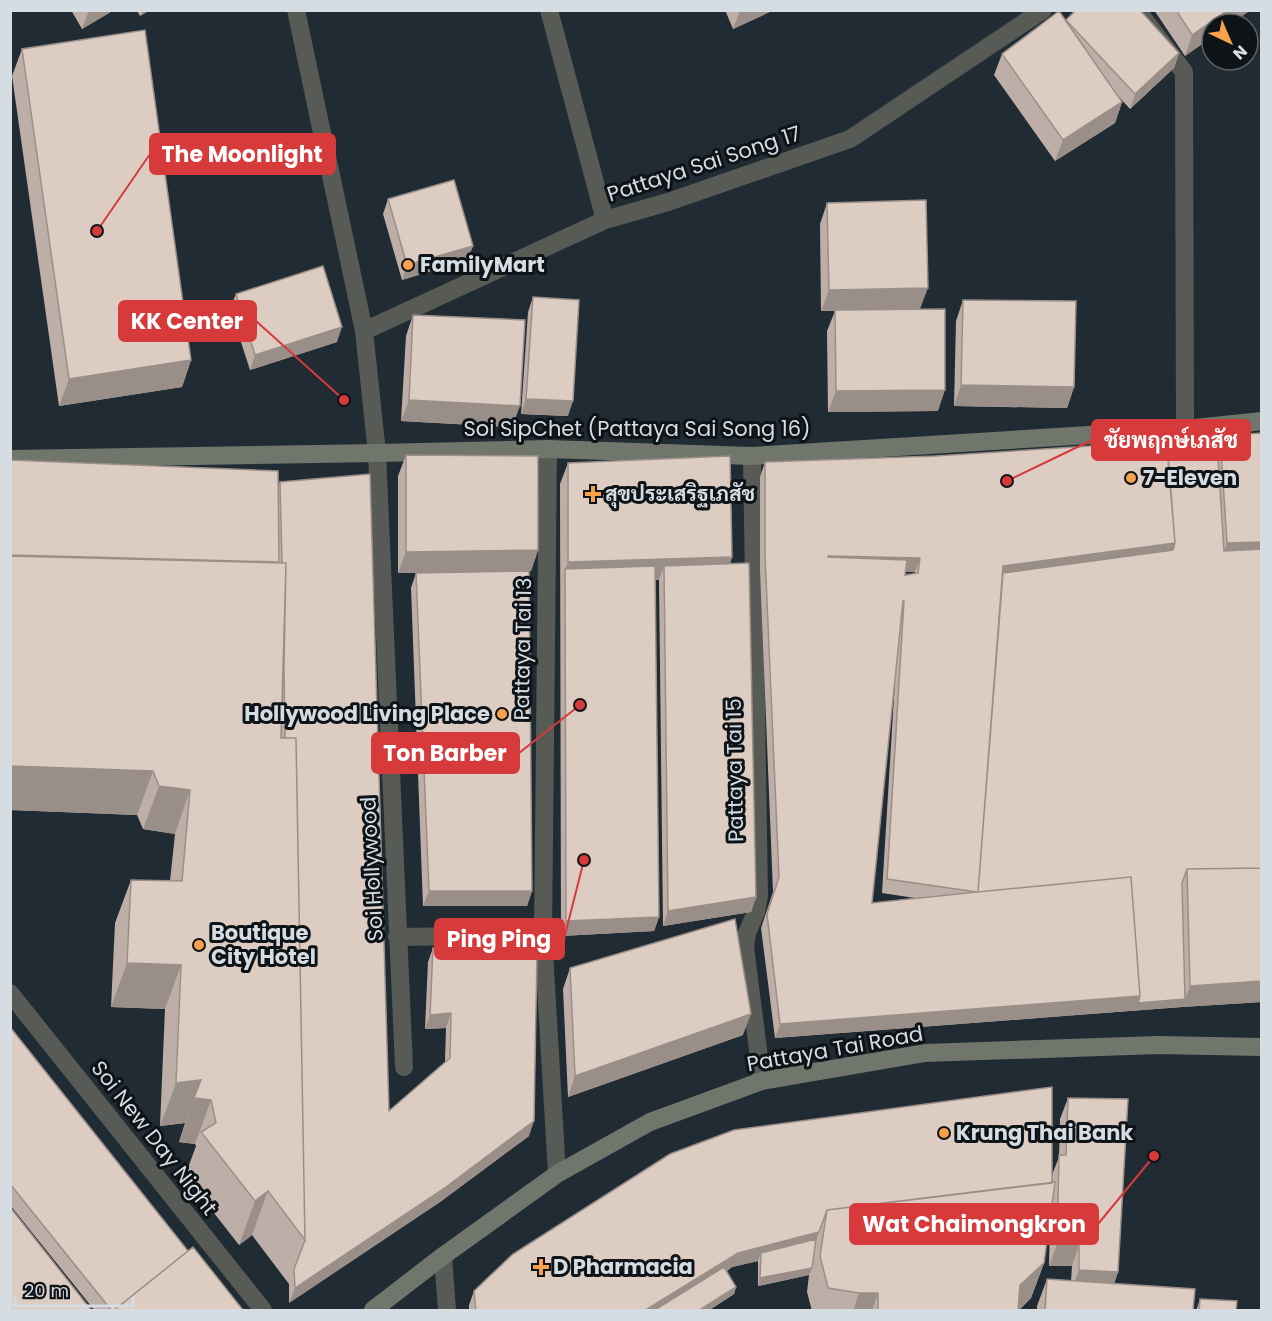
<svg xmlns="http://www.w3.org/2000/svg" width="1272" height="1321" font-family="Poppins,Sarabun,sans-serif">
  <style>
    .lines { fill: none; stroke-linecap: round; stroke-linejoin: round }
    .street { stroke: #585b55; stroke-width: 18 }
    .secondary { stroke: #71766d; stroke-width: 18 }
    .wall { fill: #bdafa7; fill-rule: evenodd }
    .shaded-wall { fill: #9a8f88 }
    .building { fill: #dcccc2; stroke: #9a8f88; stroke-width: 1.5; fill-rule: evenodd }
    .poi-dot { fill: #f9a04c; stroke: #0e1317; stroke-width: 2 }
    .labels { text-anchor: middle; stroke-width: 6; stroke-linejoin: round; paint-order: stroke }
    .street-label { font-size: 21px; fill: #d5dce2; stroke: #0e1317 }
    .poi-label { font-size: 21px; font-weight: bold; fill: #d5dce2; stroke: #0e1317; text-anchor: start }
    .leader { fill: none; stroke: #d63a3b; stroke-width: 2 }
    .callout-dot { fill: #d63a3b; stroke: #0e1317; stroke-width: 2 }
    .callout { fill: #d63a3b; stroke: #d63a3b; stroke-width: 2 }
    .callout-label { font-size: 22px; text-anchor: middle; font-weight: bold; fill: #fff }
  </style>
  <rect width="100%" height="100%" fill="#202b34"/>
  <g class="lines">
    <path class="street" d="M 296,10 L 364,331 L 377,453 L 404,1067
      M 549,10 L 605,220
      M 1137,10 L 1184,72 L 1185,429
      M 364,331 L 605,220 L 668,202 L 850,139 L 1043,10
      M 548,449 L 543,935 L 557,1174
      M 752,456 L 759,896 L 756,912 L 747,933 L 745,947 L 762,1081
      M 397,937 L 543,935
      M 10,993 L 263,1310
      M 443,1256 L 447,1310"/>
    <path class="secondary" d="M 10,459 L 377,453 L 548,449 L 752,456 L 1185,429 L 1262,421
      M 373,1310 L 443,1256 L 557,1174 L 650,1122 L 762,1081 L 925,1053 L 1158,1045 L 1262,1047"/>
  </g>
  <path class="wall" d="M 71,10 L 114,10 L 82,29 Z
    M 137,10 L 150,10 L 140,16 Z
    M 725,10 L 774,10 L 733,29 Z
    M 1154,10 L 1249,10 L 1248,12 L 1212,24 L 1212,37 L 1185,56 Z
    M 1066,20 L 1179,53 L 1174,68 L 1130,109 L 1120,98 L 1122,102 L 1115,123 L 1055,161 L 994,75 L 1002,54 Z
    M 22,49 L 191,360 L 182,387 L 59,406 L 12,76 Z
    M 388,199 L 473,246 L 467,260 L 402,280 L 383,214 Z
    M 827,203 L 920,309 L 882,310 L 938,411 L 828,412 L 827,331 L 835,311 L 821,311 L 820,224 Z
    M 236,294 L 337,342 L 250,370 L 230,308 Z
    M 533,297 L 568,416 L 521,414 L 528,312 Z
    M 963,300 L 1074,387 L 1067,408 L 954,406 L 956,321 Z
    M 413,315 L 512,427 L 401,421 L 406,336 Z
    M 1262,433 L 1262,1002 L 1182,1007 L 775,1038 L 761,928 L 773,892 L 760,570 L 760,477 L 765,462 L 1167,448 L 1217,443 L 1220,436 ZM 906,572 L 915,572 L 914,574 L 905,575 ZM 895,680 L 882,893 L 915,898 L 872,903 Z
    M 406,455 L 538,550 L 531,571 L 529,571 L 532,891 L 527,906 L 423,906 L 411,588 L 416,573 L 454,572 L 398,573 L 398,476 Z
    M 568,463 L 732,557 L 730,564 L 756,897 L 751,912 L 663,926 L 659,580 L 655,580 L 659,917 L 654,931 L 561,936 L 560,484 Z
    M 280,482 L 389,1111 L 445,1062 L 446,1028 L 425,1029 L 428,962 L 433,948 L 529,1136 L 440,1202 L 289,1303 L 289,1284 L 252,1235 L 239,1245 L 185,1176 L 196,1146 L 195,1144 L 179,1142 L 185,1123 L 160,1126 L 165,1009 L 111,1007 L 115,923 L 131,880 L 170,881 L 175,834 L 143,829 L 137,815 L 10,810 L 278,488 Z
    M 570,968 L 743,1035 L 568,1097 L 563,989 Z
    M 10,1027 L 188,1251 L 243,1311 L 95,1311 L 10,1205 Z
    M 1068,1098 L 1118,1272 L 1114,1284 L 1193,1311 L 1037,1311 L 1037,1306 L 1047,1279 L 1071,1281 L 1072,1266 L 1049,1266 L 1050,1218 L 1044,1263 L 1031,1298 L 1018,1311 L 812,1311 L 807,1292 L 809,1275 L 758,1286 L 758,1261 L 732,1267 L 727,1271 L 736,1287 L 734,1294 L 708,1311 L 469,1311 L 469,1305 L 474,1291 L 513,1254 L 1052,1175 L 1059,1157 L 1060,1119 Z
    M 1200,1299 L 1199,1311 L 1196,1311 Z"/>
  <path class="shaded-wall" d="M 89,10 L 114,10 L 82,29 Z
    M 142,10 L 150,10 L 140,16 Z
    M 740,10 L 774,10 L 733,29 Z
    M 1228,10 L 1249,10 L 1248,12 L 1231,24 L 1212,24 L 1212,37 L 1185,56 L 1192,35 Z
    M 1179,53 L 1174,68 L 1130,109 L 1135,94 Z
    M 1122,102 L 1115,123 L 1055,161 L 1063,140 Z
    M 473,246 L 467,260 L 402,280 L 407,265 Z
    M 928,288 L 920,309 L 821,311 L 829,290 Z
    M 342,327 L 337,342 L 250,370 L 255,355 Z
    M 191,360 L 182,387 L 59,406 L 69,379 Z
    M 961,385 L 1074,387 L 1067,408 L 954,406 Z
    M 945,390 L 938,411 L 828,412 L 836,391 Z
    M 526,399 L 573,401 L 568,416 L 521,414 Z
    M 409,400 L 520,406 L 512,427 L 401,421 Z
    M 1262,542 L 1262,556 L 1222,558 L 1227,543 Z
    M 1175,543 L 1170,557 L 1000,580 L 1003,566 Z
    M 538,550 L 531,571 L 398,573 L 406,552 Z
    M 10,555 L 279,562 L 269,589 Z
    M 828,556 L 920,558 L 915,572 L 823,571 Z
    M 732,557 L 725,578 L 664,566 L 659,580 L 565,583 L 565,569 L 568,562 Z
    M 10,766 L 153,771 L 137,815 L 10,810 Z
    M 159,786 L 190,790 L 175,834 L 143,829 Z
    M 429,891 L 532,891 L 527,906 L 423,906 Z
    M 756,897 L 751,912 L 663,926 L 668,911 Z
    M 659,917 L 654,931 L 561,936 L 566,921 Z
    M 127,963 L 181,965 L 165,1009 L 111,1007 Z
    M 1262,981 L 1262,1002 L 1182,1007 L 775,1038 L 780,1024 L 1140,996 L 1185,999 L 1190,986 Z
    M 451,1013 L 446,1028 L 425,1029 L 430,1015 Z
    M 751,1014 L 743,1035 L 568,1097 L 575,1076 Z
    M 201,1080 L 185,1123 L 160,1126 L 176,1083 Z
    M 194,1098 L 211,1100 L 195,1144 L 179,1142 Z
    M 534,1121 L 529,1136 L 440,1202 L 289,1303 L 295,1288 Z
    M 268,1191 L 252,1235 L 239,1245 L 255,1201 Z
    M 819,1232 L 814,1246 L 761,1253 L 758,1261 L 732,1267 L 662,1311 L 644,1311 L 738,1253 Z
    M 1057,1245 L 1079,1245 L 1072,1266 L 1049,1266 Z
    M 1044,1263 L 1031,1298 L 1018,1311 L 1020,1285 Z
    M 812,1268 L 809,1275 L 758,1286 L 760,1278 Z
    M 1079,1270 L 1118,1272 L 1111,1293 L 1071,1291 Z
    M 736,1287 L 734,1294 L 708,1311 L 698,1311 Z
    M 859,1293 L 878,1293 L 872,1311 L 853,1311 Z"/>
  <path class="building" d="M 1076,10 L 1140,10 L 1179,53 L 1135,94 L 1066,20 Z
    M 1176,10 L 1228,10 L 1192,35 Z
    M 1059,11 L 1122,102 L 1063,140 L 1002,54 Z
    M 145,30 L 191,360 L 69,379 L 22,49 Z
    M 454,180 L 473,246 L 407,265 L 388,199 Z
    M 926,200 L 928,288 L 829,290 L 827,203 Z
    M 323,266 L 342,327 L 255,355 L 236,294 Z
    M 533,297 L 579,300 L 573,401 L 526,399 Z
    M 963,300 L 1076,301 L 1074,387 L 961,385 Z
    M 945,309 L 945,390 L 836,391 L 835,310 Z
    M 413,315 L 525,320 L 520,406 L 409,400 Z
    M 1262,433 L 1262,542 L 1227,543 L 1220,436 Z
    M 1167,441 L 1175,543 L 1003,566 L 978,892 L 1131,877 L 1140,996 L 780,1024 L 767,914 L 779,877 L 765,555 L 765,462 L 935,456 ZM 828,556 L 920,558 L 918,573 L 905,575 L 907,560 L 828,557 ZM 903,601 L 904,601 L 887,879 L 977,892 L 872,903 Z
    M 1217,443 L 1224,551 L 1262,549 L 1262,868 L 1187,869 L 1182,883 L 1185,999 L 1138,1003 L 1140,996 L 1131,877 L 978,892 L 1003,573 L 1173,550 L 1175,543 L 1167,448 Z
    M 406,455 L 538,456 L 538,550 L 406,552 Z
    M 730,456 L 732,557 L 568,562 L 568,463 Z
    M 10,460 L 278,471 L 279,562 L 10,555 Z
    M 370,474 L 389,1111 L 450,1058 L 451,1013 L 430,1015 L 433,948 L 537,954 L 534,1121 L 446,1187 L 295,1288 L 294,1269 L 305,1240 L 296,738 L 285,738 L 284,667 L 286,563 L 282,563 L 280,482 Z
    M 10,556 L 286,563 L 281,738 L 296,738 L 305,1240 L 268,1191 L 255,1201 L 201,1132 L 216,1123 L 211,1100 L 194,1098 L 201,1080 L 176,1083 L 181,965 L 127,963 L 131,880 L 182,881 L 190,790 L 159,786 L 153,771 L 10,766 Z
    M 749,563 L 756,897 L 668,911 L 664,566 Z
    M 655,566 L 659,917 L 566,921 L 565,569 Z
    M 529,571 L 532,891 L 429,891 L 416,573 Z
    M 1262,868 L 1262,981 L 1190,986 L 1187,869 Z
    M 735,919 L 751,1014 L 575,1076 L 570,968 Z
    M 10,1027 L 188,1251 L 113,1311 L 112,1311 L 10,1184 Z
    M 1052,1087 L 1052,1183 L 827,1210 L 819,1232 L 738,1253 L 644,1311 L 476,1311 L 474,1291 L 513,1254 L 670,1154 L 734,1130 Z
    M 1068,1098 L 1128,1099 L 1118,1272 L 1079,1270 L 1079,1245 L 1057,1245 L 1059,1155 L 1066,1155 Z
    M 1055,1182 L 1044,1263 L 1020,1285 L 1018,1311 L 878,1311 L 878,1293 L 859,1293 L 828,1288 L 820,1256 L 827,1210 Z
    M 10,1207 L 92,1311 L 10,1311 Z
    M 816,1239 L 812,1268 L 760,1278 L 761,1253 Z
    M 193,1247 L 243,1310 L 113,1311 Z
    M 724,1267 L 736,1287 L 698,1311 L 653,1311 Z
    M 1047,1279 L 1195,1289 L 1193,1311 L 1045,1311 Z
    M 1200,1299 L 1237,1301 L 1236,1311 L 1199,1311 Z"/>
  <g class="poi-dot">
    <circle cx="408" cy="265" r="6"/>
    <circle cx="1131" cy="478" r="6"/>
    <path d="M590 485h6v6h6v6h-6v6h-6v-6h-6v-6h6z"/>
    <circle cx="502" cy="714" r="6"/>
    <circle cx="199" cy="945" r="6"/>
    <circle cx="944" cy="1133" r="6"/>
    <path d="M538 1258h6v6h6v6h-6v6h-6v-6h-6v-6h6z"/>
  </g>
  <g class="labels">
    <g class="street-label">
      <text transform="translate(704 164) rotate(-18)" y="7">Pattaya Sai Song 17</text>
      <text x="637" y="436">Soi SipChet (Pattaya Sai Song 16)</text>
      <text transform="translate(523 649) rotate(-89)" y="7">Pattaya Tai 13</text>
      <text transform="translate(735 770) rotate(-91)" y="7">Pattaya Tai 15</text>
      <text transform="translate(372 869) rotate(-93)" y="7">Soi Hollywood</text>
      <text transform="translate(835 1049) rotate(-10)" y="7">Pattaya Tai Road</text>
      <text transform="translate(154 1138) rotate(52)" y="7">Soi New Day Night</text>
    </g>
    <g class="poi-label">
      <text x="420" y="272">FamilyMart</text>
      <text x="1143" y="485">7-Eleven</text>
      <text x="605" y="501">สุขประเสริฐเภสัช</text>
      <text x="490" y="721" text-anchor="end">Hollywood Living Place</text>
      <text x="211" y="940">Boutique<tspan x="211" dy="24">City Hotel</tspan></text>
      <text x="956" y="1140">Krung Thai Bank</text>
      <text x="553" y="1274">D Pharmacia</text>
    </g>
  </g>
  <path class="leader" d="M97 231L150 154M344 400L256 321M1007 481L1092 440M580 705L519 753M584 860L564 939M1154 1156L1098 1224"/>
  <g class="callout-dot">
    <circle cx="97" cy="231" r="6"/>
    <circle cx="344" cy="400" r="6"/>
    <circle cx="1007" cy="481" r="6"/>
    <circle cx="580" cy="705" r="6"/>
    <circle cx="584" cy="860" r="6"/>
    <circle cx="1154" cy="1156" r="6"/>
  </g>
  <g class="callout">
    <rect x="150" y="134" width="185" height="40" rx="6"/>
    <rect x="119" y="301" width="137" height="40" rx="6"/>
    <rect x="1092" y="420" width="158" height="40" rx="6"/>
    <rect x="372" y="733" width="147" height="40" rx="6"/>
    <rect x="435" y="919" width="129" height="40" rx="6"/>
    <rect x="850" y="1204" width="248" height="40" rx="6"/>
  </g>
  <g class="callout-label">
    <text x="242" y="162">The Moonlight</text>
    <text x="187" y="329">KK Center</text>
    <text x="1171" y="448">ชัยพฤกษ์เภสัช</text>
    <text x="445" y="761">Ton Barber</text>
    <text x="499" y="947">Ping Ping</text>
    <text x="974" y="1232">Wat Chaimongkron</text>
  </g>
  <rect width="1272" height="1321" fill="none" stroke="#d5dce2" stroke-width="24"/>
  <g transform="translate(1230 42) rotate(136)"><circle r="28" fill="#0e1317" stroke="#5e6368" stroke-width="1.5"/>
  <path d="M0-4.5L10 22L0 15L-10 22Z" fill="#f9a04c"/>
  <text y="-9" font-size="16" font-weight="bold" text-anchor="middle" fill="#d5dce2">N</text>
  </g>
  <path d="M15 1297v9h118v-9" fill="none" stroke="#d5dce2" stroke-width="3"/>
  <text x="24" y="1297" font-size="18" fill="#d5dce2" stroke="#0e1317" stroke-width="4.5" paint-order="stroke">20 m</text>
</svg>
